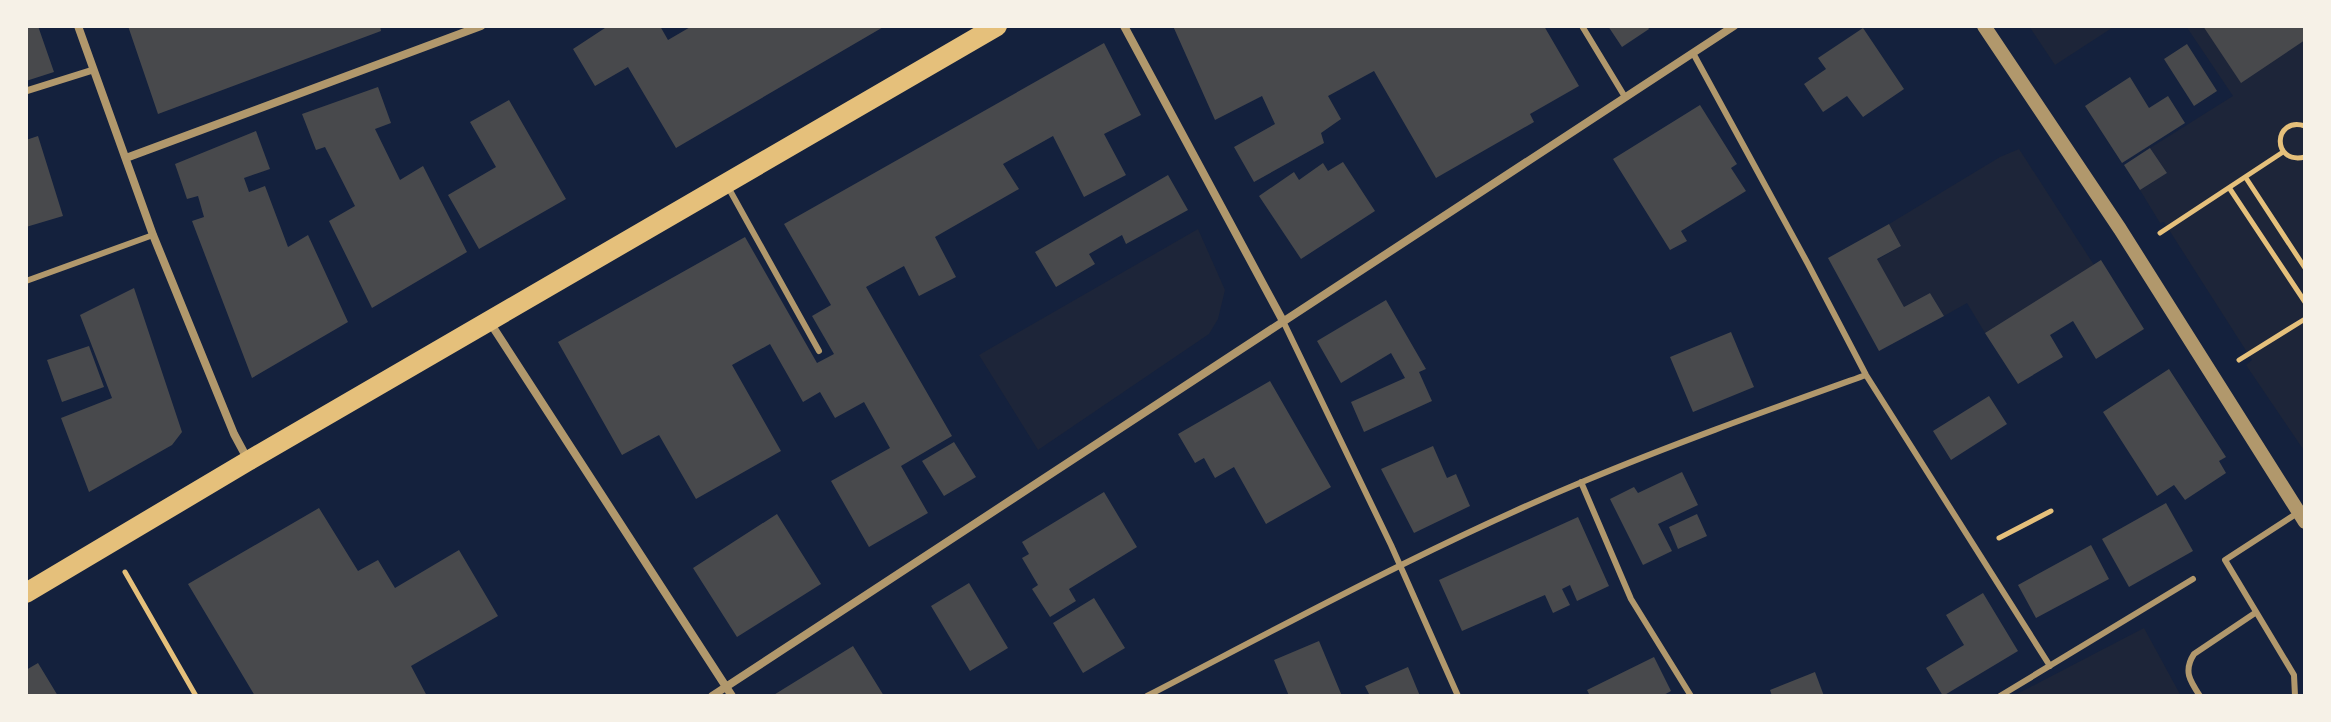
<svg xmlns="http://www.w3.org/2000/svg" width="2331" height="722" font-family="'Varela Round',sans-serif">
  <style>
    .green { fill: #1d2539 }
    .building { fill: #48494c }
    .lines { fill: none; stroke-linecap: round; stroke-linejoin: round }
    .path { stroke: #e5c07b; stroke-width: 5 }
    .service { stroke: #b1986c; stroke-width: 6 }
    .pedestrian { stroke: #b1986c; stroke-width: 7 }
    .minor { stroke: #b1986c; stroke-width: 8 }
    .tertiary { stroke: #b1986c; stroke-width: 14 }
    .primary { stroke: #e5c07b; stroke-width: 20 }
  </style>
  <rect width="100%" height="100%" fill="#14213d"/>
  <path class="green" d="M 2029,26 L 2115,26 L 2055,65 Z
    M 2186,26 L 2305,26 L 2305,452 L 2246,365 L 2252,360 L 2164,222 L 2160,223 L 2140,190 L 2167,173 L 2150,148 L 2233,96 Z
    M 2019,149 L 2094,265 L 1985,333 L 1967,303 L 1944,316 L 1930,293 L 1904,307 L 1877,260 L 1901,246 L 1889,224 L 2000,157 Z
    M 1198,229 L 1225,290 L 1218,319 L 1209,334 L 1038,450 L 979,355 Z
    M 2144,628 L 2181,696 L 2013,696 Z"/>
  <path class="building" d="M 26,26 L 38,26 L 54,72 L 26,81 Z
    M 128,26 L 380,26 L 381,31 L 158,114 Z
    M 608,26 L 660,26 L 668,40 L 692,26 L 885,26 L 676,148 L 628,67 L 595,86 L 573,49 Z
    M 1173,26 L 1544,26 L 1579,86 L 1530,114 L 1534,122 L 1436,178 L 1374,71 L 1328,96 L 1341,119 L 1321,133 L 1324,143 L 1254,182 L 1234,147 L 1275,124 L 1262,96 L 1215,120 Z
    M 1608,26 L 1647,26 L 1649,29 L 1622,47 Z
    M 2203,26 L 2305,26 L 2305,40 L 2241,83 Z
    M 1863,28 L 1904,89 L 1863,117 L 1847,96 L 1823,112 L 1804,84 L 1826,69 L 1818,58 Z
    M 1104,43 L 1141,115 L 1104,134 L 1126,175 L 1084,197 L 1053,136 L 1003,164 L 1019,189 L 935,237 L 956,277 L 919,296 L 904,266 L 866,287 L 952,436 L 901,466 L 928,513 L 869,547 L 831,481 L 890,448 L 864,402 L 835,418 L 820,392 L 803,402 L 770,344 L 732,365 L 781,451 L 696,499 L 659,435 L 622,455 L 558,342 L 745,237 L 817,363 L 834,354 L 812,316 L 831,305 L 784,224 Z
    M 2187,44 L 2217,91 L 2194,106 L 2164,59 Z
    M 2130,77 L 2149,108 L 2168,96 L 2185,123 L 2122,163 L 2085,106 Z
    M 378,87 L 391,123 L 375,129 L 400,180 L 423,166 L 467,252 L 372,308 L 329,221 L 355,206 L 325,147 L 316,150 L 302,114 Z
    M 509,100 L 566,199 L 479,249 L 448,195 L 496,167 L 470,122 Z
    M 1700,105 L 1737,164 L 1731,168 L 1746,191 L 1681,231 L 1687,241 L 1670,250 L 1613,159 Z
    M 256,131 L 270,169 L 244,178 L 249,192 L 265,186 L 288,247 L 308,235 L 348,322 L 252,378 L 192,221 L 204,217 L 198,196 L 187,199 L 175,164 Z
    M 38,136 L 63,216 L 26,227 L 26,140 Z
    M 2150,148 L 2167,173 L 2140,190 L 2124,165 Z
    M 1343,162 L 1375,211 L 1301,259 L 1259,196 L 1294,172 L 1299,180 L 1323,163 L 1328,171 Z
    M 1168,175 L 1188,210 L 1126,244 L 1122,235 L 1089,254 L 1095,264 L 1056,287 L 1035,252 Z
    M 1889,224 L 1901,246 L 1877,259 L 1904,307 L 1930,293 L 1944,316 L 1879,351 L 1828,258 Z
    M 2101,260 L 2144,329 L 2096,359 L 2073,321 L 2050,335 L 2063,357 L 2018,384 L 1985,333 Z
    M 134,288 L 182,432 L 172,445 L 89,492 L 61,418 L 112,398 L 80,315 Z
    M 1386,300 L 1426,369 L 1419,372 L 1432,401 L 1364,432 L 1351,402 L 1405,378 L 1391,353 L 1341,383 L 1317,341 Z
    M 1731,332 L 1754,387 L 1693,412 L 1670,357 Z
    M 89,346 L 104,387 L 62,402 L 47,360 Z
    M 2169,369 L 2226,457 L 2219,461 L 2226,473 L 2185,500 L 2174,485 L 2157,496 L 2103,412 Z
    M 1270,381 L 1331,487 L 1266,524 L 1234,467 L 1215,478 L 1204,458 L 1195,463 L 1178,434 Z
    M 1989,396 L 2007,424 L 1951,460 L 1933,431 Z
    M 954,442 L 976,477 L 944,496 L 922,461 Z
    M 1433,446 L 1447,478 L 1456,474 L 1470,506 L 1414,533 L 1381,469 Z
    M 1682,472 L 1698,505 L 1658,524 L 1672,551 L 1643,565 L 1610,499 L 1634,487 L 1638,493 Z
    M 1104,492 L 1137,547 L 1069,589 L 1076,601 L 1050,617 L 1032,589 L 1038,585 L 1022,558 L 1029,554 L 1022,542 Z
    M 2166,503 L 2193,551 L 2129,587 L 2102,539 Z
    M 319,508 L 358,571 L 378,560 L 395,588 L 459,550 L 498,616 L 411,666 L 427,696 L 255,696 L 188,584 Z
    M 777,514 L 821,584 L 737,637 L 693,568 Z
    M 1697,514 L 1707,536 L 1678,549 L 1669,527 Z
    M 1578,517 L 1609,586 L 1577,601 L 1570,585 L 1562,589 L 1570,605 L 1553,613 L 1545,595 L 1462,631 L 1439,580 Z
    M 2091,545 L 2109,579 L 2036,618 L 2018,585 Z
    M 969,583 L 1008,648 L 970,671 L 931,606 Z
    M 1983,593 L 2018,651 L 1943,696 L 1926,668 L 1964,645 L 1946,615 Z
    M 1094,598 L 1125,648 L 1083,673 L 1053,623 Z
    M 1319,641 L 1342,696 L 1289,696 L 1274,660 Z
    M 853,646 L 884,696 L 772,696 Z
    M 1654,657 L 1671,691 L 1662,696 L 1590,696 L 1587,690 Z
    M 38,663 L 58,696 L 26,696 L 26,670 Z
    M 1408,667 L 1420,696 L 1370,696 L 1365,686 Z
    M 1815,672 L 1824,696 L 1772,696 L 1770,690 Z"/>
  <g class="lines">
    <path class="path" d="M 2305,126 C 2273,116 2271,165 2305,157
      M 2246,178 L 2305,268
      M 2230,189 L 2305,302
      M 2160,233 L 2283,152
      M 2239,360 L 2305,319
      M 1999,538 L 2051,511
      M 125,572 L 196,696"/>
    <path class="service" d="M 1582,26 L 1625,97
      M 1693,53 L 1808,264 L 1866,375 L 2050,666
      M 728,187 L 819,351
      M 26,281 L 153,235
      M 1283,321 L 1391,545 L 1458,696
      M 1581,482 L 1631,599 L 1691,696
      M 1147,696 C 1290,622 1433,544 1582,482 C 1675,443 1771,409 1866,375
      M 2000,696 L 2193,579
      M 2200,696 C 2190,681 2183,671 2194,654 L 2255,613
      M 2295,696 L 2294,675 L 2225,560 L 2299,512"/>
    <path class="pedestrian" d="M 26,91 L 93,70"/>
    <path class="minor" d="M 78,26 L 153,235 L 234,434 L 248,460
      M 1124,26 L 1283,321
      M 126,158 L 481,26
      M 489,321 L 732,696
      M 712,696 L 1734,26"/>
    <path class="tertiary" d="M 1984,26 L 2120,229 L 2305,522"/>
    <path class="primary" d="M 26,593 L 248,461 L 997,26"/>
  </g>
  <rect width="2331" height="722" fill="none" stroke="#f6f1e7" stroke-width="56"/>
</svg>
